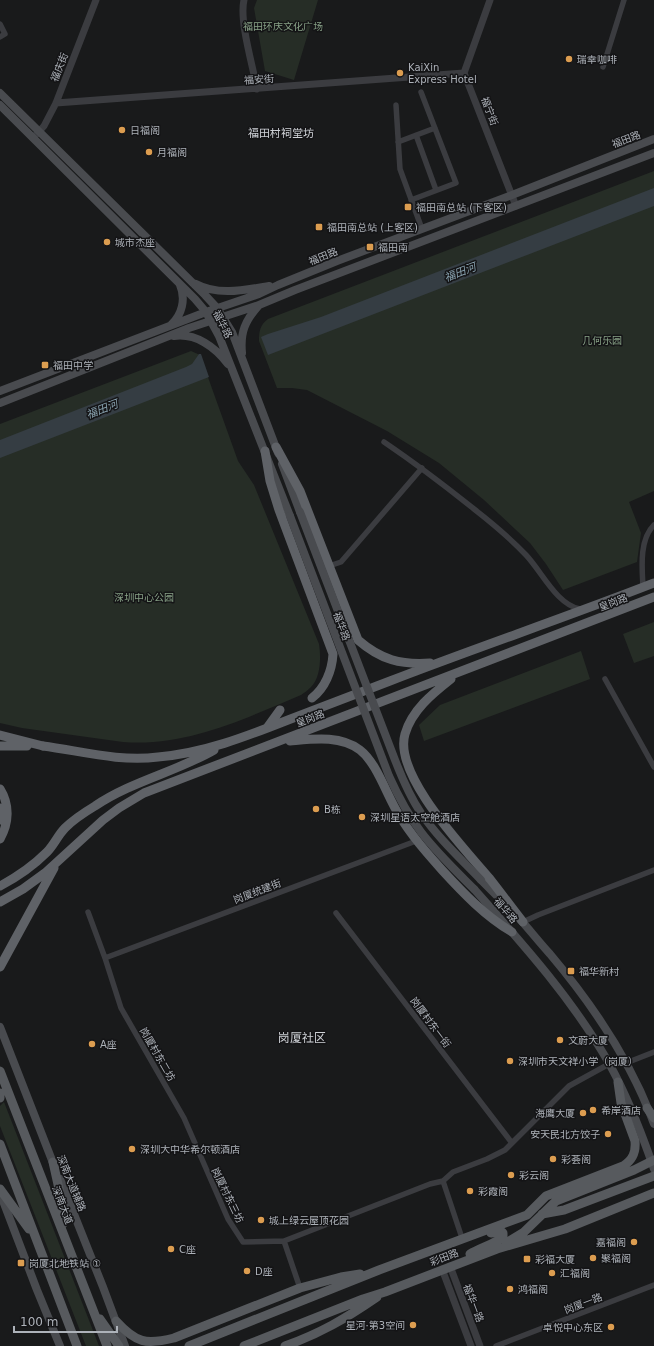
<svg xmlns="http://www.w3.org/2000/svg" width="654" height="1346" font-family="'DejaVu Sans','Noto Sans SC',sans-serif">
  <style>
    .green { fill: #262d26 }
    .water { fill: #353d43 }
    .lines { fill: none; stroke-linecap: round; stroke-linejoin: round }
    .minor { stroke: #3b3c40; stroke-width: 5.5 }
    .tertiary { stroke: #3b3c40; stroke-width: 7 }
    .secondary { stroke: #494b4f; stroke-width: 8 }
    .primary { stroke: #575a5e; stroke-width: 9 }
    .trunk { stroke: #5f6267; stroke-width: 9 }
    .secondary-bridge { stroke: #494b4f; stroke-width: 8 }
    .trunk-bridge { stroke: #5f6267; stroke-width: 9 }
    .poi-dot { fill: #dc9d50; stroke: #141416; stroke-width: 1.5 }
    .labels { text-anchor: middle; stroke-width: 3; stroke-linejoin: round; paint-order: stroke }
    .park-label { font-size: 10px; fill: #88a187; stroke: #141416 }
    .poi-label { font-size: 10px; fill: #adb2b9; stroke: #141416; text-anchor: start }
    .street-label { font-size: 10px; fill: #adb2b9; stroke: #141416 }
    .neighbourhood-label { font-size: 11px; fill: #ced1d6; stroke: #141416 }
    .water-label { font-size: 11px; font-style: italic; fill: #89a2af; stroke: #141416 }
    .quarter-label { font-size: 12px; fill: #ced1d6; stroke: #141416 }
  </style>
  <rect width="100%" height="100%" fill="#191a1b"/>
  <path class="green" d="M 257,0 L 318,0 L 294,80 L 265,71 L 254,8 Z
    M 654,171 L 654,491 L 629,502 L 641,533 L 637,562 L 563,590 L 546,564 L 530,543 L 484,500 L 439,463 L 387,431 L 307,390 L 292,388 L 277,388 L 259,341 C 259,331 260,325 268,319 Z
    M 191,351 L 200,355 L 238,461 L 254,485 L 319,644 C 321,657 321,677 311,687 C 308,690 304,693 301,695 C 244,719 187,747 123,742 L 22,728 L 0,723 L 0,424 Z
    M 654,622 L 654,656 L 634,663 L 623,634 Z
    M 581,651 L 590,679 L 424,741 L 419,725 L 440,705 Z
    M 4,1102 L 99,1346 L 86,1346 L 0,1126 L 0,1106 Z"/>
  <path class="water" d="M 654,188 L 654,206 L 268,355 L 261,337 L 268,334 L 321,317 Z
    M 199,354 L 201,354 L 209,377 L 0,458 L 0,440 L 186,367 L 192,364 Z"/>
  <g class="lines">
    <path class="minor" d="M 0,24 L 5,34 L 0,37
      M 603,67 L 624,0
      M 396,105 L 400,169 L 422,229
      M 416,135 L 436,190
      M 398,142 L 435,128
      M 411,200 L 456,183 L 421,92
      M 384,442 C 415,463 444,485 474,509 C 492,523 510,538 526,555 C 542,572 557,605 580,609
      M 329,566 L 341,562 L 422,468
      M 643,587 C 642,568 639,540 654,525
      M 605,679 L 654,767
      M 88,912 L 105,958 L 121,1008 L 184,1118 L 228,1219 L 243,1242 L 284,1241 L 430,1184 L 443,1181 L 453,1172 L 487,1159 L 505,1150 L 569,1086 L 609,1064
      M 336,913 L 512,1143
      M 523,922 L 538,915 L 654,870
      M 105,958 L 416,841
      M 626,1063 L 654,1052
      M 443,1181 L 462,1238
      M 284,1241 L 300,1288
      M 496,1346 L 654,1285"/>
    <path class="tertiary" d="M 244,0 C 239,21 253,66 257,89
      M 490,0 L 464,73 L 516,206
      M 56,103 L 464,73
      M 33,138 L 44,126 L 56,103 L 96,0
      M 450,1266 L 480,1346
      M 442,1269 L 471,1346"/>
    <path class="secondary" d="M 0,93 L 205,295 L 217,308 L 232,332 L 278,453
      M 0,105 L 195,299 L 206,312 L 219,336 L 290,516
      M 196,284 C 218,296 245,290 269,286
      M 171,325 C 182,315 186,299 180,285
      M 174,336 C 196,333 215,347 228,364
      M 242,353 C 240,332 245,321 259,305
      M 0,391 L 206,312 L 259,294 L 278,285 L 337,261 L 512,195 L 654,139
      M 0,403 L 189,328 L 259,305 L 295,290 L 654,153
      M 282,464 L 300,512
      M 481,880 L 506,905
      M 474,889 C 523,944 574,1001 610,1065 C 628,1098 642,1134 654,1169
      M 518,917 C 529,929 539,942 550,954 C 593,1005 631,1061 654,1124
      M 0,1027 L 55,1168
      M 60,1179 L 103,1287 L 125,1346
      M 0,1193 L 37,1290 L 60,1346"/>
    <path class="primary" d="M 0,1071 L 107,1346
      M 0,1093 L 0,1098
      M 647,1108 L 654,1118
      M 0,1144 L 77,1346
      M 53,1162 L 59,1189 L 63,1224
      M 0,1189 L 29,1229
      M 542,1214 L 564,1210 L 654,1176
      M 506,1243 L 524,1232 L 556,1201 L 634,1170 L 654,1160
      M 470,1254 C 479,1248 498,1243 503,1236 L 503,1233 L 501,1231 L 491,1233
      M 100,1319 L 119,1346
      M 116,1321 C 136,1343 146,1345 174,1338 L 300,1288 L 341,1277 L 360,1274
      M 189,1346 L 379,1270 L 527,1215 L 546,1196 L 623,1166 C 633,1160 636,1152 635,1141 L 621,1103 L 618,1082
      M 244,1346 L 363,1299 L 385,1292 L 497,1249 L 565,1229 L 654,1193
      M 285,1346 C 321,1333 345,1319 377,1297"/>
    <path class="trunk" d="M 276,447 L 300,491 L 358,640 C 381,660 401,665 430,663
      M 265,451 L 270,481 L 279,510 L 333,654 C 332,671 325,688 312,698
      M 451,679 C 432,694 412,710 405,734 C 393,775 465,849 490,879 C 501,893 512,908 523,922
      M 267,728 L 280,710
      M 290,741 C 313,739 340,735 360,750 C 377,763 387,796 399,815 C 411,835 426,852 442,870 C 463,893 485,916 512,932
      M 43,746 C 81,751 119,762 158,757 C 204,753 245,737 288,720 C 322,707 356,694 390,681 C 478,647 567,617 654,583
      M 0,789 C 10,805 9,823 0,839
      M 0,808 L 0,820
      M 0,886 C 17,877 33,866 47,852 C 54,845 58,835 65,828 C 74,819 85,812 95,806 C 132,781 176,772 214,750
      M 0,902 L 23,889 L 45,873 L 103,820 L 119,808 L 144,793 L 654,597
      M 0,967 L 54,868"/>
    <path class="secondary-bridge" d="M 300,512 L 395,760 C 402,778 410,797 421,813 C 438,838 460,858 481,880
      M 290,516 L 389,776 C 398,796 408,815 421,832 C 437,853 456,871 474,889"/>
    <path class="trunk-bridge" d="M 0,735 L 43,746
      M 0,746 L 27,746"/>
  </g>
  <g class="poi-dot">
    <circle cx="569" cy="59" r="4"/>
    <circle cx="400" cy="73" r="4"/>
    <circle cx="122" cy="130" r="4"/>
    <circle cx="149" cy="152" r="4"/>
    <rect x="404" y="203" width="8" height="8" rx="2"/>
    <rect x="315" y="223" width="8" height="8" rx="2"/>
    <circle cx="107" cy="242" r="4"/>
    <rect x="366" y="243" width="8" height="8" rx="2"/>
    <rect x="41" y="361" width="8" height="8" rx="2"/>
    <circle cx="316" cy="809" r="4"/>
    <circle cx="362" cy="817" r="4"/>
    <rect x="567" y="967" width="8" height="8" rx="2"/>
    <circle cx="560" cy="1040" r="4"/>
    <circle cx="92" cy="1044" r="4"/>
    <circle cx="510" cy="1061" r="4"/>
    <circle cx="593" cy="1110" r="4"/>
    <circle cx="583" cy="1113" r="4"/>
    <circle cx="608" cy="1134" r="4"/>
    <circle cx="132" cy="1149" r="4"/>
    <circle cx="553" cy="1159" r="4"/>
    <circle cx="511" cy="1175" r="4"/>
    <circle cx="470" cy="1191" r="4"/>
    <circle cx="261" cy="1220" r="4"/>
    <circle cx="634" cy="1242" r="4"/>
    <circle cx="171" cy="1249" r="4"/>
    <circle cx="593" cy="1258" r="4"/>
    <rect x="523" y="1255" width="8" height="8" rx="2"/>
    <rect x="17" y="1259" width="8" height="8" rx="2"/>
    <circle cx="247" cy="1271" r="4"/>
    <circle cx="552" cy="1273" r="4"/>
    <circle cx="510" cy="1289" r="4"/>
    <circle cx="413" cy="1325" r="4"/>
    <circle cx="611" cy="1327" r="4"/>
  </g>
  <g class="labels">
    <g class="park-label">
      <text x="283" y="30">福田环庆文化广场</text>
      <text x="602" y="344">几何乐园</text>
      <text x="144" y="601">深圳中心公园</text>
    </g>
    <g class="poi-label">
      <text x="577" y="63">瑞幸咖啡</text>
      <text x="408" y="71">KaiXin<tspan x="408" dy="12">Express Hotel</tspan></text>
      <text x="130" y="134">日福阁</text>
      <text x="157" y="156">月福阁</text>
      <text x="416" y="211">福田南总站 (下客区)</text>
      <text x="327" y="231">福田南总站 (上客区)</text>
      <text x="115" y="246">城市杰座</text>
      <text x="378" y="251">福田南</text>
      <text x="53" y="369">福田中学</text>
      <text x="324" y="813">B栋</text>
      <text x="370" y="821">深圳星语太空舱酒店</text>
      <text x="579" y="975">福华新村</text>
      <text x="568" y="1044">文蔚大厦</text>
      <text x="100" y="1048">A座</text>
      <text x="518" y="1065">深圳市天文祥小学（岗厦）</text>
      <text x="601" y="1114">希岸酒店</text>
      <text x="575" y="1117" text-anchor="end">海鹰大厦</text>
      <text x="600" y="1138" text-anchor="end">安天民北方饺子</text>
      <text x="140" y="1153">深圳大中华希尔顿酒店</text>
      <text x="561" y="1163">彩荟阁</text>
      <text x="519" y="1179">彩云阁</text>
      <text x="478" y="1195">彩霞阁</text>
      <text x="269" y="1224">城上绿云屋顶花园</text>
      <text x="626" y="1246" text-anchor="end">嘉福阁</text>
      <text x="179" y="1253">C座</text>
      <text x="601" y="1262">聚福阁</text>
      <text x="535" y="1263">彩福大厦</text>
      <text x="29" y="1267">岗厦北地铁站 ①</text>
      <text x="255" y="1275">D座</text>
      <text x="560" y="1277">汇福阁</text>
      <text x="518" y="1293">鸿福阁</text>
      <text x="405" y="1329" text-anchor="end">星河·第3空间</text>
      <text x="603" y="1331" text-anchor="end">卓悦中心东区</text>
    </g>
    <g class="street-label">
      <text transform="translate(59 67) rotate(-68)" y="4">福庆街</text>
      <text transform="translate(259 79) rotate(-4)" y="4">福安街</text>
      <text transform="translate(490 111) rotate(69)" y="4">福宁街</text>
      <text transform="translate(626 139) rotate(-21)" y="4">福田路</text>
      <text transform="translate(323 256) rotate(-22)" y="4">福田路</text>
      <text transform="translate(223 324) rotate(63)" y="4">福华路</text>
      <text transform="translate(613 602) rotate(-21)" y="4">皇岗路</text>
      <text transform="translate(342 626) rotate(69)" y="4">福华路</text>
      <text transform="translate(310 718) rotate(-21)" y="4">皇岗路</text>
      <text transform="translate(257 891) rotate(-21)" y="4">岗厦统建街</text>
      <text transform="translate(506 910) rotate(49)" y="4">福华路</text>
      <text transform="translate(431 1022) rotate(53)" y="4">岗厦村东一街</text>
      <text transform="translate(158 1054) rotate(60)" y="4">岗厦村东二坊</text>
      <text transform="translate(72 1183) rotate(68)" y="4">深南大道辅路</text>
      <text transform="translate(228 1195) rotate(64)" y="4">岗厦村东三坊</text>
      <text transform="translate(63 1205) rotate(69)" y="4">深南大道</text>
      <text transform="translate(444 1257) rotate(-21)" y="4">彩田路</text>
      <text transform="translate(474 1303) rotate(69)" y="4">福华一路</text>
      <text transform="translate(583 1303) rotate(-21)" y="4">岗厦一路</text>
    </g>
    <g class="neighbourhood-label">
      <text x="281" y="137">福田村祠堂坊</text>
    </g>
    <g class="water-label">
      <text transform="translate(460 272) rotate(-21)" y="4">福田河</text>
      <text transform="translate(102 409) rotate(-21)" y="4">福田河</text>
    </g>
    <g class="quarter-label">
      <text x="302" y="1042">岗厦社区</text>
    </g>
  </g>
  <path d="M14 1326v6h103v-6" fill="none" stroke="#adb2b9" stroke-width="2"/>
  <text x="20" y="1326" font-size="12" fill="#adb2b9" stroke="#141416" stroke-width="3" paint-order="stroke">100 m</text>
</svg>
